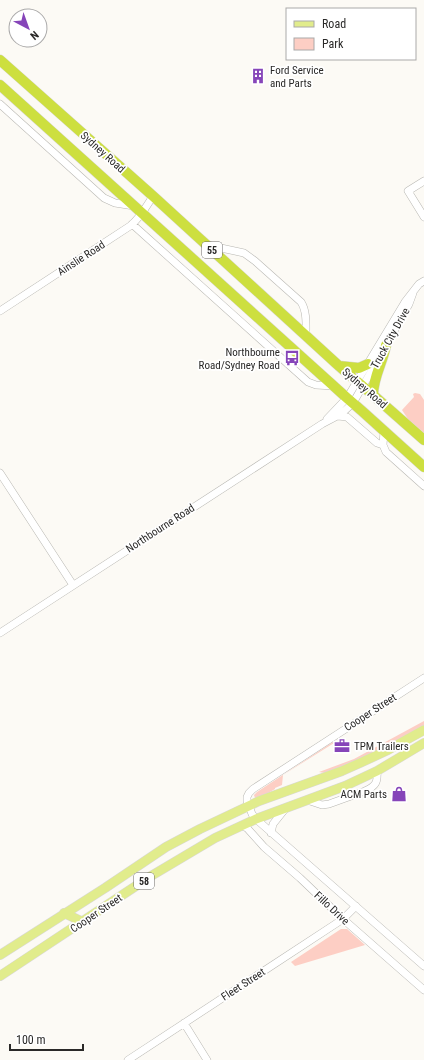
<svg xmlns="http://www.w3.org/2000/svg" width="424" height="1060" font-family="'Roboto Condensed',sans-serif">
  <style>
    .green { fill: #fdcec4 }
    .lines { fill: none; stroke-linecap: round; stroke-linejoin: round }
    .minor-casing { stroke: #b8b7b2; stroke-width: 8 }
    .major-casing { stroke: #d9d8d8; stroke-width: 10 }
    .highway-casing { stroke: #d9d8d8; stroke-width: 11 }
    .minor { stroke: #fff; stroke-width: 7 }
    .major { stroke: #e1ec8c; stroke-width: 9 }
    .highway { stroke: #cddf3f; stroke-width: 10 }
    .labels { text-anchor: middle; stroke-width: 3.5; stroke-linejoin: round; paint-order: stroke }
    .shield { fill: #fff; stroke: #6a6968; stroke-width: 1 }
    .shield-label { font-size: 10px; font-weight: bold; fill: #2a2928 }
    .poi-label { font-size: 11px; fill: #2a2928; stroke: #fff; text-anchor: start }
    .street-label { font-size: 11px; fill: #2a2928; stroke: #fff }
  </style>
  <rect width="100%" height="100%" fill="#fcfaf5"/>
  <path class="green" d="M 415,393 L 420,394 L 424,400 L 424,433 L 408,419 L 402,410 L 414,397 L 413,394 Z
    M 424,721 L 424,725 C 392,744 360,760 325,773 L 319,772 L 354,759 Z
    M 333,742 L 334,743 L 283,775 L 282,785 L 275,788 L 275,789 L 263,796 L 255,798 L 254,795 L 257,792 Z
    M 341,929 L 347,929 L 365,945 L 295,966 L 291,962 Z"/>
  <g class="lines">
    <defs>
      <path id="minor" d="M 0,104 L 104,198 L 115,203 L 134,206
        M 424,181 L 408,191 L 424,217
        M 132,224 L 308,382 L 316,385 L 334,386
        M 207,245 L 244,253 L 255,261 L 301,302 C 307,311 306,325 306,336
        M 0,311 L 130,226 C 140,218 146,207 153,196
        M 384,349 L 409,304 L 413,293
        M 338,416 L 347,417 L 377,443 L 383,445
        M 327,419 L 347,398 L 405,302 L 419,284 L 424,281
        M 384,431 L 383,445 L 386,452 L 424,486
        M 0,473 L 73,585
        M 0,633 L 322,424 L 341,414 L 353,403 L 379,358
        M 424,678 L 253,789 L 249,793 L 247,797 L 247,801 L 252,814 L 256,819 L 424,966
        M 307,800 L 322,805 L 329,804 L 365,791 C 376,786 378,782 377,771
        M 242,826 L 247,828 L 264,847 L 300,878 L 343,919 L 424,990
        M 271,833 L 273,824 L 285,809
        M 184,1023 L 207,1060
        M 128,1060 L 343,919 L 356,906"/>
      <path id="major" d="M 64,913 L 83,922
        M 0,955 L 105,888 L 166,847 L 200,829 L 259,801 L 342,771 L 360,763 L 388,750 L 424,730
        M 0,976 L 151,876 L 215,838 L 256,819 L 345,786 L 377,771 L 424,743"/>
      <path id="highway" d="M 0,60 L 153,196 L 339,366 L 373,395 L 424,440
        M 0,85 L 347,398 L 362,411 L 424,467
        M 339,366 L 359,368 L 368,364
        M 373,395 C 373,377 383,362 386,345"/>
    </defs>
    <use href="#minor" class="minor-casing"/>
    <use href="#major" class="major-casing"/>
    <use href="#highway" class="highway-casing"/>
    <use href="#minor" class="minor"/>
    <use href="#major" class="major"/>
    <use href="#highway" class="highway"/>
  </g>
  <defs>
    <symbol id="building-bare" viewBox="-9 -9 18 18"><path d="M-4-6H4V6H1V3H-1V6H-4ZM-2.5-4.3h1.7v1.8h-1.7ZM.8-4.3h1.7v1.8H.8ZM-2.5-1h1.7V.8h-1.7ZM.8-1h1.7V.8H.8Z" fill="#8645b9" stroke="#fff" stroke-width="2.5" paint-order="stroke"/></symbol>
    <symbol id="bus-bare" viewBox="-9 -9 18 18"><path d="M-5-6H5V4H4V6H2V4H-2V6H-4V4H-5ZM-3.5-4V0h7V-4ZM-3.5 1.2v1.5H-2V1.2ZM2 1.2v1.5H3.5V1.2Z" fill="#8645b9" stroke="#fff" stroke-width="2.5" paint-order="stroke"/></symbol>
    <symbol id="office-bare" viewBox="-9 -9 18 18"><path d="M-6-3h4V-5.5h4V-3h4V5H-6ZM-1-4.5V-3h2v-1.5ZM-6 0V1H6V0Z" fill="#8645b9" stroke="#fff" stroke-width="2.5" paint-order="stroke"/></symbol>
    <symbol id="shop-bare" viewBox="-9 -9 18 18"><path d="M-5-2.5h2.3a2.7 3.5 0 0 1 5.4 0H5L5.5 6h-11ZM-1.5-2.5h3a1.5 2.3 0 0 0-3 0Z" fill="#8645b9" stroke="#fff" stroke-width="2.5" paint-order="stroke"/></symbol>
  </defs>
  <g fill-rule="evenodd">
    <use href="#building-bare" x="247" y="65" width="22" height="22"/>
    <use href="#bus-bare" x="281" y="347" width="22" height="22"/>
    <use href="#office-bare" x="331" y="735" width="22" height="22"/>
    <use href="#shop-bare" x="388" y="783" width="22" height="22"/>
  </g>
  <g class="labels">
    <g class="shield">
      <rect x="202" y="242" width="20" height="16" rx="3"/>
      <rect x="134" y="873" width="20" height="16" rx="3"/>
    </g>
    <g class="shield-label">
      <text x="212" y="254">55</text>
      <text x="144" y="885">58</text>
    </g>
    <g class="poi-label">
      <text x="270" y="74">Ford Service<tspan x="270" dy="13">and Parts</tspan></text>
      <text x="280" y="356" text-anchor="end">Northbourne<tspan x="280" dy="13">Road/Sydney Road</tspan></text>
      <text x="354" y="750">TPM Trailers</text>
      <text x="387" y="798" text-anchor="end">ACM Parts</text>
    </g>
    <g class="street-label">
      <text transform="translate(103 152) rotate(42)" y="4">Sydney Road</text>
      <text transform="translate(81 258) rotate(-33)" y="4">Ainslie Road</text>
      <text transform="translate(390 338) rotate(-61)" y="4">Truck City Drive</text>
      <text transform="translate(365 388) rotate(41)" y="4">Sydney Road</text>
      <text transform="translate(160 528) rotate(-33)" y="4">Northbourne Road</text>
      <text transform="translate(370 712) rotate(-33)" y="4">Cooper Street</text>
      <text transform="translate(332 908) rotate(43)" y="4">Fillo Drive</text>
      <text transform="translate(96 913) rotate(-34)" y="4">Cooper Street</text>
      <text transform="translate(243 984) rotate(-33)" y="4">Fleet Street</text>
    </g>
  </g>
  <rect x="286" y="8" width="130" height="52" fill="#ffffff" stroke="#aaa9a9"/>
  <rect x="294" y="21" width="20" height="6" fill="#e1ec8c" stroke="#aaa9a9"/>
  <text x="322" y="28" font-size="12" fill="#2a2928">Road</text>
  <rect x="294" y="38" width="20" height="12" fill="#fdcec4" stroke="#aaa9a9"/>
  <text x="322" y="48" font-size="12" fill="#2a2928">Park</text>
  <g transform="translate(28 28) rotate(139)"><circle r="19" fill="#ffffff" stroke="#aaa9a9"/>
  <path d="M0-3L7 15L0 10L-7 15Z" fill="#8645b9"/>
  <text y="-6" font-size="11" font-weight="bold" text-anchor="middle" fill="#2a2928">N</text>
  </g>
  <path d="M10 1044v6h73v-6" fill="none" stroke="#2a2928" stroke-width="2"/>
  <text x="16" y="1044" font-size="12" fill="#2a2928" stroke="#ffffff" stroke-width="3" paint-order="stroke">100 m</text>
</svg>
